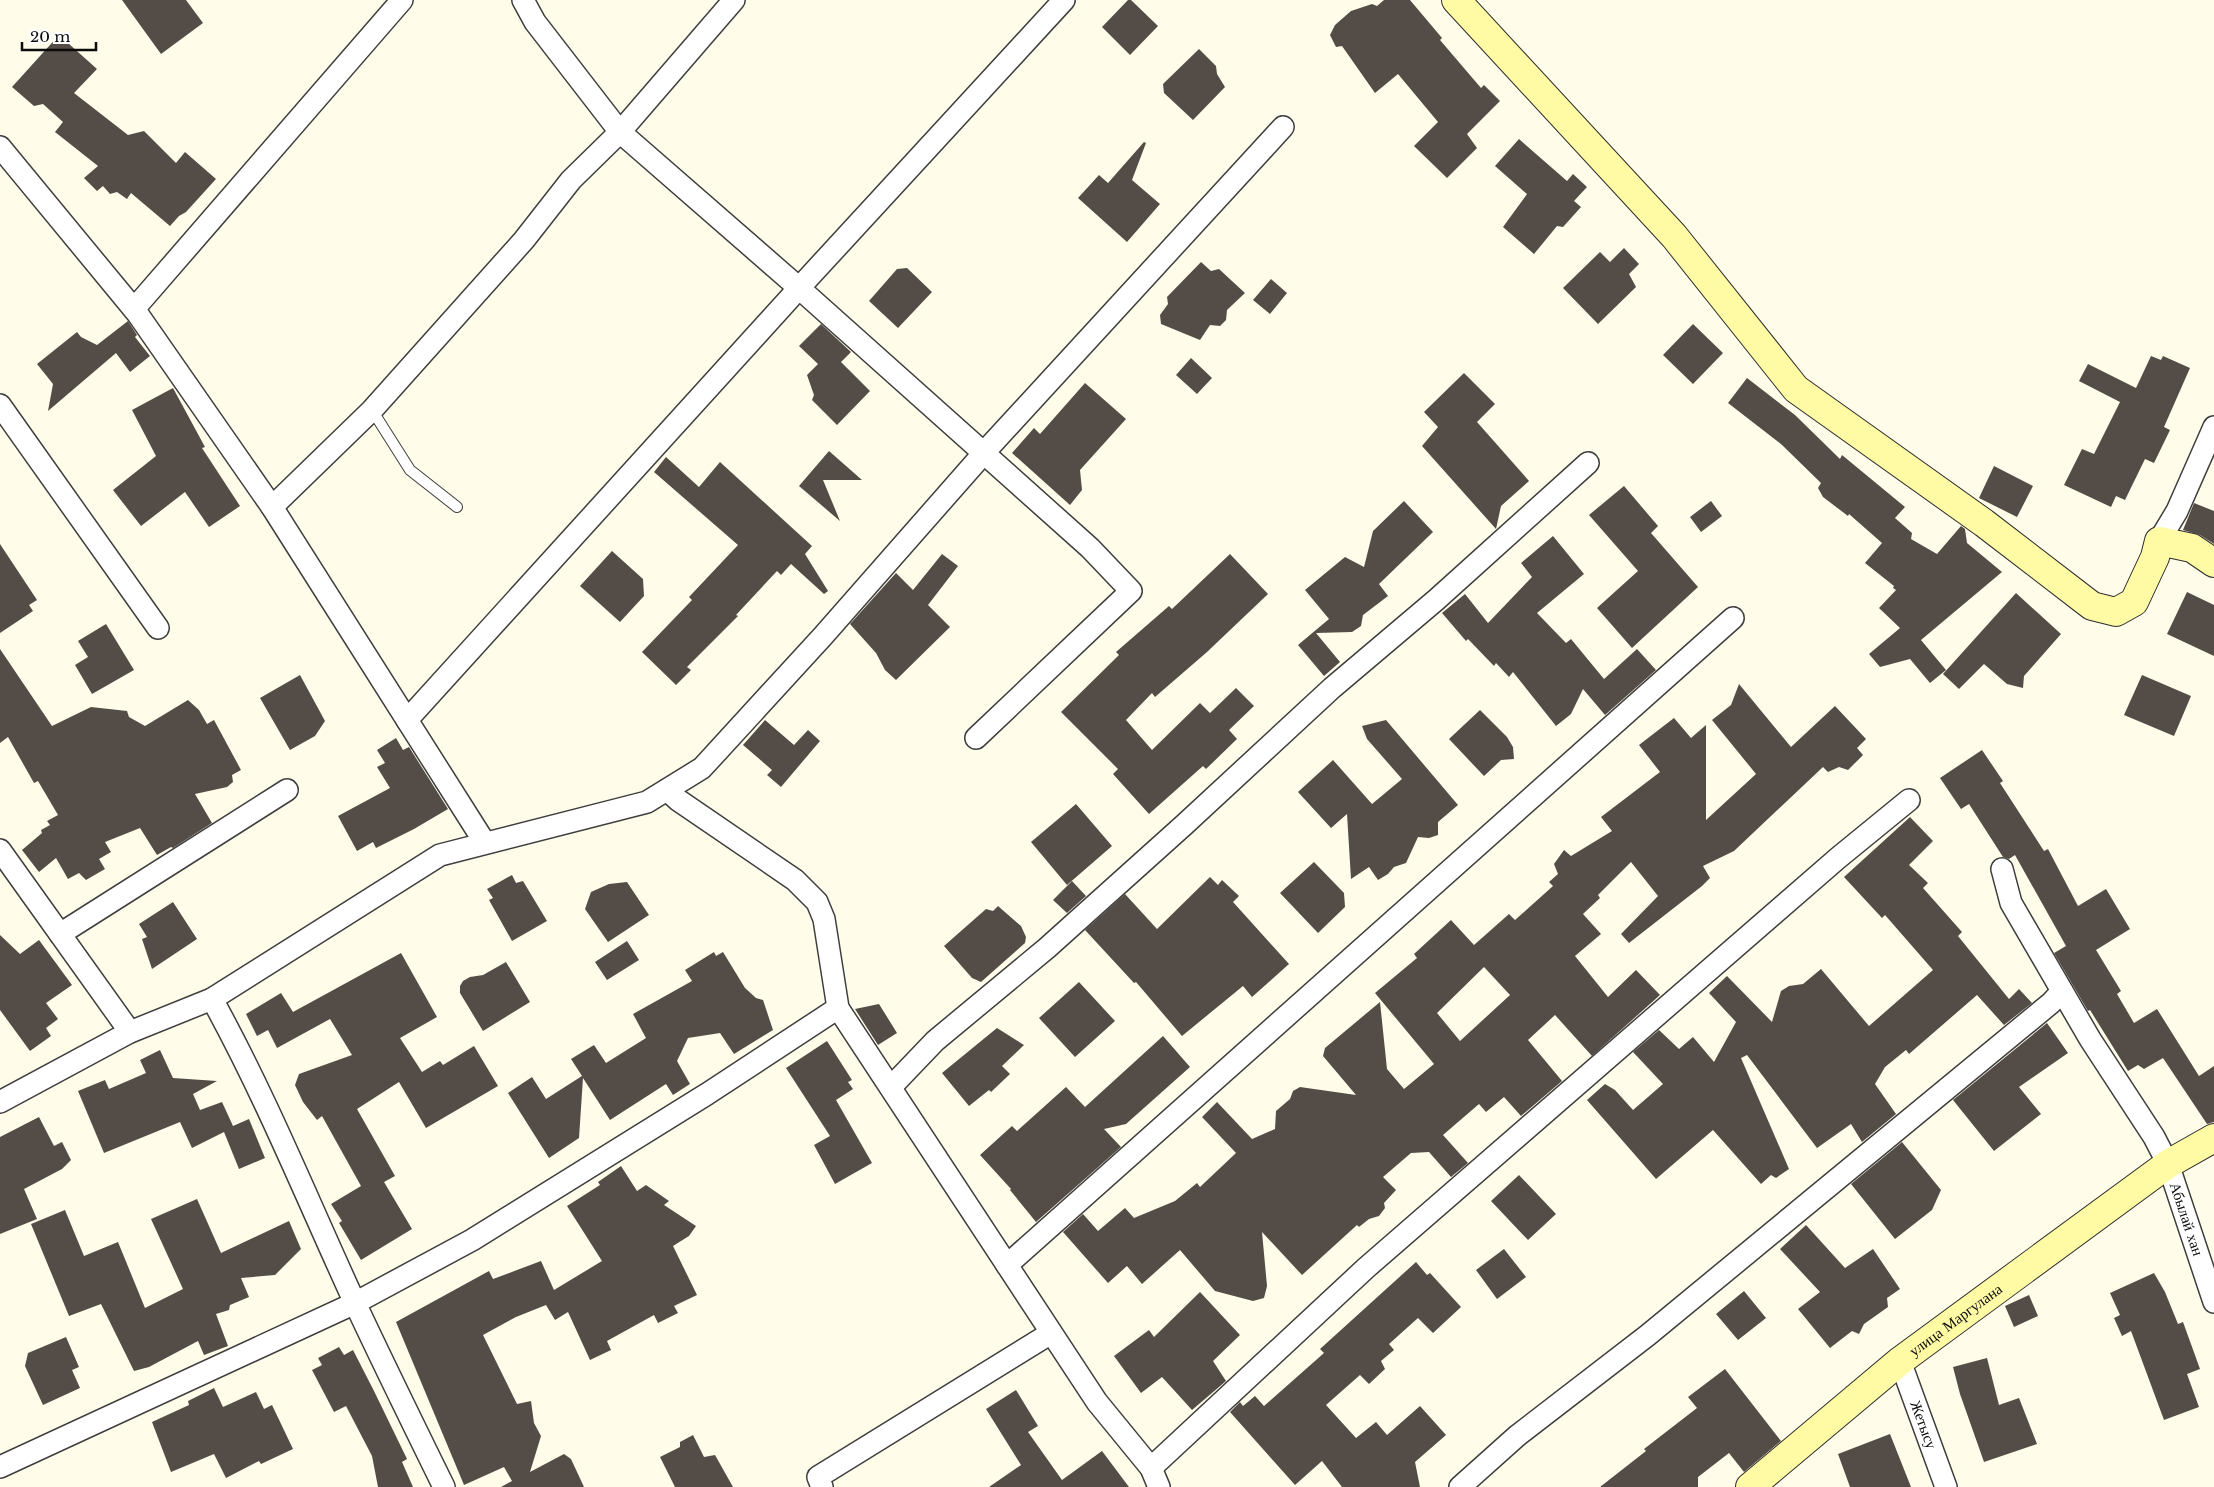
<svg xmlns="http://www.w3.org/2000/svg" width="2214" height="1487" font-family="'Libre Baskerville',serif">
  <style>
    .building { fill: #544d47; fill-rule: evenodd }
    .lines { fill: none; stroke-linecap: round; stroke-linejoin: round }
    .lane-casing { stroke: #3e3e3e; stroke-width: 12 }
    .street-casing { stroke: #3e3e3e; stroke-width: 24 }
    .secondary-casing { stroke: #2d2d2d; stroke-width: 30 }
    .lane { stroke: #fff; stroke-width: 10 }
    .street { stroke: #fff; stroke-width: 21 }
    .secondary { stroke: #fffaa4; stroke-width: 28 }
    .labels { text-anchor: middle; stroke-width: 5; stroke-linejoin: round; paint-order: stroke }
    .street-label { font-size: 15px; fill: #0b0b0b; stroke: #fff }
  </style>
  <rect width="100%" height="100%" fill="#fffce9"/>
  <path class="building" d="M 122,0 L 186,0 L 203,23 L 161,54 Z
    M 1128,0 L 1131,0 L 1158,26 L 1130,55 L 1102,27 Z
    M 1384,0 L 1410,0 L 1442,38 L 1440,40 L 1481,88 L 1484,85 L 1500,101 L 1467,134 L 1477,148 L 1447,178 L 1414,146 L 1438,122 L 1398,74 L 1375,93 L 1342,46 L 1336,47 L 1330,35 L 1335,25 L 1351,11 L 1372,4 L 1377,6 Z
    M 59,35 L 97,69 L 74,93 L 128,135 L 144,131 L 176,163 L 185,152 L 216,179 L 186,212 L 179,216 L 170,226 L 131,193 L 127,199 L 117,192 L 110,194 L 103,186 L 97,191 L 84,178 L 98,166 L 55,132 L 63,122 L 43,104 L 34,106 L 12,87 Z
    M 1199,49 L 1216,66 L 1217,74 L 1225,87 L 1193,120 L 1164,93 L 1163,84 Z
    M 1519,139 L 1567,181 L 1573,174 L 1587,187 L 1574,201 L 1581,207 L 1563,227 L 1557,226 L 1534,254 L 1503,227 L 1527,194 L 1495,166 Z
    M 1144,142 L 1146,143 L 1132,180 L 1160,204 L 1127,242 L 1078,198 L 1099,175 L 1108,183 Z
    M 1624,248 L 1639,264 L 1629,274 L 1636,287 L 1598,324 L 1563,288 L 1600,252 L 1610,262 Z
    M 1201,262 L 1211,271 L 1219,269 L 1245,293 L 1227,310 L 1226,320 L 1220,326 L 1210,325 L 1200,340 L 1161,324 L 1160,315 L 1168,304 L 1167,297 Z
    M 907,268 L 932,292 L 898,328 L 869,301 L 897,269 Z
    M 1271,279 L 1287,293 L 1270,314 L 1253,300 Z
    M 128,321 L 137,335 L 135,337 L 150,356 L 130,372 L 116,353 L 48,411 L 53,384 L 37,364 L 77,332 L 81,337 L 97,345 Z
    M 821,324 L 851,352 L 841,362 L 870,391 L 837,425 L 812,400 L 814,395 L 807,375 L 818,364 L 799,346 Z
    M 1693,324 L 1723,353 L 1693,384 L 1663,355 Z
    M 2151,356 L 2161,360 L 2163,356 L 2190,368 L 2164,427 L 2170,430 L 2154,463 L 2145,459 L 2125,500 L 2116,496 L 2111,507 L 2064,485 L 2082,449 L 2094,454 L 2120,402 L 2079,381 L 2088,364 L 2136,388 Z
    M 1191,358 L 1212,378 L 1197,394 L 1176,375 Z
    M 1464,373 L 1495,404 L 1477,422 L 1529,481 L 1501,506 L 1496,529 L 1422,446 L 1438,427 L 1424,412 Z
    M 1747,378 L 1795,415 L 1840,459 L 1842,455 L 1905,507 L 1895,518 L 1912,533 L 1911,539 L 1937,554 L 1961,526 L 1965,529 L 1967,543 L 2002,572 L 1921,640 L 1946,670 L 1930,683 L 1910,659 L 1880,667 L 1869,654 L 1900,628 L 1879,608 L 1896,590 L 1893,588 L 1894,586 L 1865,563 L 1882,543 L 1849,514 L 1848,516 L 1823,497 L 1818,488 L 1821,483 L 1781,444 L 1728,403 Z
    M 1085,383 L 1126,419 L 1080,470 L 1082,490 L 1070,505 L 1012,453 L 1034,428 L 1040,434 Z
    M 173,388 L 205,447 L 202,448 L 240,506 L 209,527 L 185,492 L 141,526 L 113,490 L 156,456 L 132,410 Z
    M 829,451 L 862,480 L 823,480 L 840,521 L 799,486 Z
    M 666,457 L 699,487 L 720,462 L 812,546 L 805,554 L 828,591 L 824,594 L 791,564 L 781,575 L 777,571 L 736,615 L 738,616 L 687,667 L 691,670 L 676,685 L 642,652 L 692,600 L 689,597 L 738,545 L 654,472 Z
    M 1994,466 L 2033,486 L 2017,517 L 1979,498 Z
    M 1624,486 L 1658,526 L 1651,533 L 1698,587 L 1632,648 L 1597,608 L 1638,571 L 1589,515 Z
    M 1404,501 L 1433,532 L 1379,584 L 1388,596 L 1363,615 L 1361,626 L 1352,632 L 1316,633 L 1340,662 L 1324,676 L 1298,645 L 1329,619 L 1305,590 L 1345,557 L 1364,567 L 1373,531 Z
    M 1711,501 L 1722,516 L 1701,532 L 1690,517 Z
    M 2194,503 L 2214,511 L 2214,544 L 2200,535 L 2183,530 Z
    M 1553,536 L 1584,574 L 1537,613 L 1566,643 L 1571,639 L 1604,679 L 1637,649 L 1656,670 L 1605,715 L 1583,689 L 1571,714 L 1556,726 L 1513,672 L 1509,677 L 1496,663 L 1494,666 L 1468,639 L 1466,641 L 1442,613 L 1465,594 L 1488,623 L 1532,577 L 1521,563 Z
    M 0,544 L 37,600 L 29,605 L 33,611 L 0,633 Z
    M 612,551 L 643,579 L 644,596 L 620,622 L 580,586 Z
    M 942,554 L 958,566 L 928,605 L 950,627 L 896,680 L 885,670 L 876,653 L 850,624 L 896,573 L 913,590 Z
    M 1230,554 L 1268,594 L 1207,652 L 1155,697 L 1152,693 L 1126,720 L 1152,750 L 1200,703 L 1210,713 L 1236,688 L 1254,706 L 1229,730 L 1237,739 L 1206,769 L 1203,766 L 1149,814 L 1113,774 L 1118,769 L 1061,712 L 1119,655 L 1116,652 L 1169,606 L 1172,609 Z
    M 2187,592 L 2214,605 L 2214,656 L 2167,634 Z
    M 2016,593 L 2061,634 L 2024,676 L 2023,688 L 2007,684 L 1984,664 L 1959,689 L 1943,674 Z
    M 106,624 L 134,670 L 92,694 L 75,665 L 88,657 L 78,641 Z
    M 0,649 L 52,726 L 91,707 L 127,711 L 129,717 L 145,726 L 188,700 L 199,710 L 207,724 L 214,720 L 241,770 L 232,775 L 233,782 L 227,787 L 195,794 L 212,823 L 173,848 L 171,847 L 157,855 L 140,828 L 105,842 L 111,852 L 99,859 L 105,869 L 86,880 L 79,873 L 68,879 L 56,858 L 39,872 L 22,850 L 42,833 L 41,830 L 50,825 L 47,821 L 58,815 L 38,781 L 34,783 L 8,737 L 0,743 Z
    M 300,675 L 325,721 L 315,736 L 290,750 L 260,698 Z
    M 2142,675 L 2191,696 L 2174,736 L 2124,715 Z
    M 1739,684 L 1791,747 L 1835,706 L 1866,739 L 1857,748 L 1863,755 L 1848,770 L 1839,767 L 1828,772 L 1823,767 L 1734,851 L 1703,866 L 1710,878 L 1702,886 L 1629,943 L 1621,934 L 1658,896 L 1631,862 L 1598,895 L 1600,898 L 1583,914 L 1601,934 L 1575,956 L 1608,997 L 1636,970 L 1660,995 L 1592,1056 L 1555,1015 L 1528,1040 L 1562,1081 L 1521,1116 L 1504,1097 L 1486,1112 L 1479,1104 L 1443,1135 L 1468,1163 L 1451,1177 L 1429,1152 L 1411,1153 L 1383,1177 L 1396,1190 L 1384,1203 L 1385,1208 L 1379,1216 L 1369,1219 L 1359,1227 L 1357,1225 L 1302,1275 L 1262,1232 L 1267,1286 L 1264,1298 L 1253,1301 L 1215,1291 L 1180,1250 L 1142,1284 L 1127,1266 L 1108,1283 L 1063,1232 L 1083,1214 L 1098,1231 L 1125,1208 L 1134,1218 L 1175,1201 L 1197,1183 L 1200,1187 L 1236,1153 L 1202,1117 L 1217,1102 L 1252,1139 L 1275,1129 L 1276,1111 L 1290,1099 L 1293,1091 L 1300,1087 L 1356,1095 L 1323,1056 L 1325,1048 L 1380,1002 L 1387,1069 L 1404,1089 L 1434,1064 L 1375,993 L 1417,958 L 1414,954 L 1451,920 L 1474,945 L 1509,914 L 1515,920 L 1553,886 L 1549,882 L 1558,874 L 1554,864 L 1564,850 L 1571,856 L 1612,831 L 1601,817 L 1660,772 L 1639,745 L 1674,718 L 1691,738 L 1706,725 L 1706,820 L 1756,774 L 1712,720 L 1731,705 ZM 1484,967 L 1510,995 L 1460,1041 L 1437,1013 Z
    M 1480,710 L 1507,737 L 1513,747 L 1514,759 L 1501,760 L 1484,776 L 1449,739 Z
    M 765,720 L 794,745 L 808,730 L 820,741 L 781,787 L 767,775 L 772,770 L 743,745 Z
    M 1386,720 L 1458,805 L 1438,822 L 1438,835 L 1429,838 L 1418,837 L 1406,863 L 1394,867 L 1388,874 L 1378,880 L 1369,867 L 1351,879 L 1347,814 L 1331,828 L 1298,792 L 1333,760 L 1372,804 L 1402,779 L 1367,739 L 1362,726 Z
    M 396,738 L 403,750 L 409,747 L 448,809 L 414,829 L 376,848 L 373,842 L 357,851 L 338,816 L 390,788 L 377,767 L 385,763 L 377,750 Z
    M 1982,750 L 2003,781 L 2000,783 L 2044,851 L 2048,849 L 2078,906 L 2106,889 L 2130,929 L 2096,950 L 2121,991 L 2117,994 L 2134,1023 L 2157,1009 L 2199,1076 L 2214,1066 L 2214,1122 L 2207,1124 L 2163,1058 L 2144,1069 L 2138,1065 L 2128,1071 L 2090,1010 L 2088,1011 L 2054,953 L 2066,946 L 2015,855 L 2009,859 L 2003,857 L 1969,804 L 1961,809 L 1940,778 Z
    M 1076,804 L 1112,846 L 1067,885 L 1031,842 Z
    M 1910,817 L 1933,841 L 1909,865 L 1928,883 L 1923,888 L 1962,932 L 1958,936 L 2009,999 L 2019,989 L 2032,1003 L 2004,1025 L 1977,995 L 1909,1054 L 1906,1050 L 1885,1067 L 1875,1084 L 1896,1114 L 1862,1142 L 1851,1124 L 1817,1148 L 1747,1055 L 1741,1058 L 1789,1169 L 1776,1178 L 1771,1175 L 1761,1184 L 1713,1130 L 1656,1179 L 1587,1100 L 1605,1084 L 1615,1090 L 1633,1110 L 1663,1084 L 1633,1052 L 1659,1030 L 1679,1049 L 1693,1037 L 1714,1062 L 1736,1022 L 1709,993 L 1727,976 L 1772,1022 L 1781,991 L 1789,986 L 1803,984 L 1821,969 L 1869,1026 L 1933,970 L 1885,915 L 1882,918 L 1844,877 Z
    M 1314,862 L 1344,893 L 1345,907 L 1318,933 L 1280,893 Z
    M 512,875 L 516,883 L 523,881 L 547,921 L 512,941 L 489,900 L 493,898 L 487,889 Z
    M 1210,877 L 1218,885 L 1222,880 L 1239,896 L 1233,902 L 1289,964 L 1252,997 L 1243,986 L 1182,1036 L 1136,982 L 1134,983 L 1085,930 L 1125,894 L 1157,929 Z
    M 1072,881 L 1086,896 L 1067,913 L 1053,900 Z
    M 627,882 L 649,915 L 608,942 L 585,909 L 591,892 L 609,884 Z
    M 173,902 L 197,939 L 152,969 L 142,939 L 147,937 L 139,924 Z
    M 998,906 L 1021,926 L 1026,937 L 1025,943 L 981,982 L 972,978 L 944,946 L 986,909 L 993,911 Z
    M 0,935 L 20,954 L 39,940 L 72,985 L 46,1003 L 58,1019 L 46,1028 L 51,1036 L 30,1051 L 0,1010 Z
    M 627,941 L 639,960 L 607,980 L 595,962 Z
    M 714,952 L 716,956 L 723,952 L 745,988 L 756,998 L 763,1000 L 773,1030 L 734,1054 L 720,1033 L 688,1038 L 677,1061 L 690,1084 L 673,1095 L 666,1084 L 610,1120 L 583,1078 L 579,1138 L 549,1158 L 508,1093 L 532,1077 L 546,1099 L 582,1076 L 571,1059 L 594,1045 L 606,1063 L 646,1038 L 633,1014 L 692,981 L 685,970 Z
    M 401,953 L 437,1017 L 400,1038 L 422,1072 L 440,1061 L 443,1065 L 474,1046 L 498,1086 L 426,1128 L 399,1082 L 357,1109 L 395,1176 L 384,1182 L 412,1229 L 361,1260 L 339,1223 L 342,1221 L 331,1204 L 361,1186 L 322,1116 L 317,1120 L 303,1102 L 295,1085 L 299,1074 L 352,1055 L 330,1019 L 277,1048 L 268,1030 L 257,1036 L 246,1014 L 281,993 L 293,1012 Z
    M 506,962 L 530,1002 L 483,1031 L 460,993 L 460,986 L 463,981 L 470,977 L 483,975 Z
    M 1079,982 L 1115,1021 L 1075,1057 L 1039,1018 Z
    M 879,1004 L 897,1033 L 878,1045 L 855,1009 Z
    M 2047,1023 L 2068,1053 L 2019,1087 L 2041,1114 L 1994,1151 L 1953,1100 Z
    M 997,1028 L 1024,1045 L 1002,1066 L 1010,1074 L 991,1092 L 989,1090 L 969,1106 L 942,1073 Z
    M 1163,1036 L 1190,1067 L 1126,1124 L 1104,1129 L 1121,1147 L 1036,1222 L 1010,1190 L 1011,1189 L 980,1155 L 1012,1126 L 1017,1131 L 1066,1087 L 1085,1107 Z
    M 827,1041 L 852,1080 L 848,1082 L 853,1089 L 836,1100 L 872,1163 L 835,1184 L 814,1145 L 830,1136 L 786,1068 Z
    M 160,1050 L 173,1078 L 217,1081 L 193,1094 L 200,1110 L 222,1102 L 233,1126 L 249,1119 L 265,1158 L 239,1169 L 224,1132 L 192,1148 L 180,1122 L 104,1153 L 78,1091 L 105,1080 L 109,1089 L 146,1073 L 140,1060 Z
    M 39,1117 L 54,1146 L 62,1142 L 71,1160 L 62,1169 L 24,1189 L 37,1219 L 0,1234 L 0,1137 Z
    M 1902,1142 L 1941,1190 L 1932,1210 L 1895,1239 L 1851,1184 Z
    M 621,1166 L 637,1191 L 646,1185 L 669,1201 L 664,1205 L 696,1226 L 689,1236 L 673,1246 L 697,1295 L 674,1306 L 678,1313 L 658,1323 L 654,1315 L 607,1341 L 611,1350 L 590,1360 L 568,1312 L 555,1320 L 546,1305 L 516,1317 L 483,1335 L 517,1404 L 531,1401 L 534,1423 L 541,1436 L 530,1472 L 564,1454 L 571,1459 L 584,1487 L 501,1487 L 512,1481 L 504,1467 L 464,1485 L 396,1322 L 489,1271 L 493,1279 L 541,1261 L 554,1290 L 602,1261 L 567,1206 L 600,1185 L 598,1182 Z
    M 1519,1175 L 1556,1214 L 1528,1240 L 1491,1201 Z
    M 197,1199 L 221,1253 L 289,1221 L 301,1249 L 275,1275 L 241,1278 L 249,1297 L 230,1305 L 229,1310 L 216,1314 L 228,1346 L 204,1355 L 198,1341 L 149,1367 L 134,1371 L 101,1304 L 69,1316 L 31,1224 L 65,1210 L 84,1256 L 118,1242 L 145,1308 L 183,1289 L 151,1219 Z
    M 1806,1225 L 1845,1268 L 1873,1249 L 1900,1289 L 1887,1298 L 1888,1307 L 1864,1324 L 1859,1334 L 1852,1331 L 1830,1348 L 1798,1309 L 1820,1292 L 1780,1249 Z
    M 1504,1249 L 1526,1277 L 1497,1299 L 1476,1270 Z
    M 1416,1262 L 1427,1275 L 1430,1273 L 1461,1307 L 1433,1333 L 1418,1318 L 1389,1344 L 1394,1350 L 1381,1361 L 1385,1369 L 1369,1384 L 1360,1375 L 1326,1405 L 1356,1438 L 1376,1422 L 1387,1435 L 1420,1406 L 1446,1435 L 1415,1462 L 1420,1487 L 1342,1487 L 1322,1461 L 1295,1485 L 1230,1412 L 1240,1402 L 1243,1406 L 1255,1396 L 1264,1406 L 1324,1353 L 1320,1349 Z
    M 2154,1273 L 2165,1292 L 2178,1324 L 2183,1322 L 2200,1369 L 2187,1374 L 2199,1407 L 2164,1420 L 2131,1331 L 2122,1336 L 2114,1318 L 2120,1315 L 2110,1293 Z
    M 1744,1291 L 1766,1318 L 1738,1340 L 1716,1314 Z
    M 1200,1292 L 1240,1335 L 1213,1361 L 1226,1381 L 1192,1410 L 1162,1377 L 1141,1393 L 1114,1356 L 1149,1330 L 1154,1337 Z
    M 2029,1295 L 2038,1316 L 2014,1327 L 2005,1306 Z
    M 66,1337 L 79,1367 L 72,1370 L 80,1388 L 43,1405 L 25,1366 L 28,1353 Z
    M 339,1347 L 344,1355 L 353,1350 L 374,1391 L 407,1459 L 402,1462 L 413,1487 L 378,1487 L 372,1456 L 346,1406 L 334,1412 L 312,1370 L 322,1365 L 318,1358 Z
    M 1987,1358 L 1999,1405 L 2019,1398 L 2037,1444 L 1984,1462 L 1960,1394 L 1953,1367 Z
    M 1725,1369 L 1781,1441 L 1744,1472 L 1729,1453 L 1698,1477 L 1698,1487 L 1600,1487 L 1646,1451 L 1644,1449 L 1697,1408 L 1688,1397 Z
    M 214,1388 L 223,1407 L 256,1392 L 264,1409 L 272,1405 L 293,1449 L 261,1464 L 259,1461 L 226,1478 L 214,1454 L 171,1472 L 152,1422 L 189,1405 L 188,1401 Z
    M 1016,1390 L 1038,1426 L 1028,1432 L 1062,1480 L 1102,1451 L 1129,1487 L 989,1487 L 1021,1465 L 986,1409 Z
    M 1890,1434 L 1911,1487 L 1850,1487 L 1838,1454 Z
    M 693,1435 L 704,1457 L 715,1455 L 733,1487 L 675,1487 L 660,1457 L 680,1447 L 680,1442 Z"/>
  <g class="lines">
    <defs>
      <path id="lane" d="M 372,410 L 410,470 L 457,507"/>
      <g id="street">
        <path d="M 523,0 L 535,22 L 620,132 L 799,288 L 1090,548 L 1131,591 L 976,738"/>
        <path d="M 0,147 L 137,313 L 272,507 L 485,843"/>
        <path d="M 134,309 L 402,0"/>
        <path d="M 0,405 L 158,628"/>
        <path d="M 272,507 L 372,410 L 524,240 L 571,180 L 620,132 L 734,0"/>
        <path d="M 2159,541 L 2177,511 L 2214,427"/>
        <path d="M 407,720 L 799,288 L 1064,0"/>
        <path d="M 667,790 L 678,800 L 795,880 L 817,902 L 824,919 L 838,1008 L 1097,1402 L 1151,1468 L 1159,1487"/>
        <path d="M 0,850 L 130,1032"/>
        <path id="s1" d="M 2002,869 L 2011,903 L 2090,1039 L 2154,1137 L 2168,1164 L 2214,1302"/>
        <path d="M 60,934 L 287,790"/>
        <path d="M 212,999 C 266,1097 308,1201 355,1303 C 384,1365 414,1426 444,1487"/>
        <path d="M 891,1087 L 935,1041 L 1047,948 L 1184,825 L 1332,688 L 1436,600 L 1588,463"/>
        <path d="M 0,1102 L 130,1032 L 212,999 L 440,855 L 647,802 L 702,768 L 823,636 L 990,446 L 1283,127"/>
        <path d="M 1007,1265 L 1733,618"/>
        <path id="s2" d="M 1900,1361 L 1946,1487"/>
        <path d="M 0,1467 L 355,1303 L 472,1240 L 707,1094 L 838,1008"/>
        <path d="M 1151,1468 L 1366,1268 L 1838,858 L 1909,800"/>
        <path d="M 822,1487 L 818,1477 L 1051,1333"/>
        <path d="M 1460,1487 L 1517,1436 L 1648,1335 L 2051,1003 L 2062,991"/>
      </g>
      <g id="secondary">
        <path d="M 1456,0 L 1674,236 L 1796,389 L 1984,523 L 2092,606 L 2116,612 L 2134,602 L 2155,557 L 2159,541 L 2192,548 L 2214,563"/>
        <path id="s3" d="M 1750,1487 L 1900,1361 L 2168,1164 L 2214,1138"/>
      </g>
    </defs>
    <use href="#lane" class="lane-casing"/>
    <use href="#street" class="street-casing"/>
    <use href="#secondary" class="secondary-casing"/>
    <use href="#lane" class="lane"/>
    <use href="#street" class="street"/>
    <use href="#secondary" class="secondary"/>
  </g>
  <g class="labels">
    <g class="street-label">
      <text dy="5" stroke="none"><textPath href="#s1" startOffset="398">Абылай хан</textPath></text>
      <text dy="5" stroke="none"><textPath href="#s3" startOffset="265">улица Маргулана</textPath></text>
      <text dy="5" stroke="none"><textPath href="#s2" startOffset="68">Жетысу</textPath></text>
    </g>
  </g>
  <path d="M22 42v8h74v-8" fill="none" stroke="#0b0b0b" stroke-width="2.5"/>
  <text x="30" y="42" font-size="15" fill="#0b0b0b" stroke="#ffffff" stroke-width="4" paint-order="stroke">20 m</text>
</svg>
